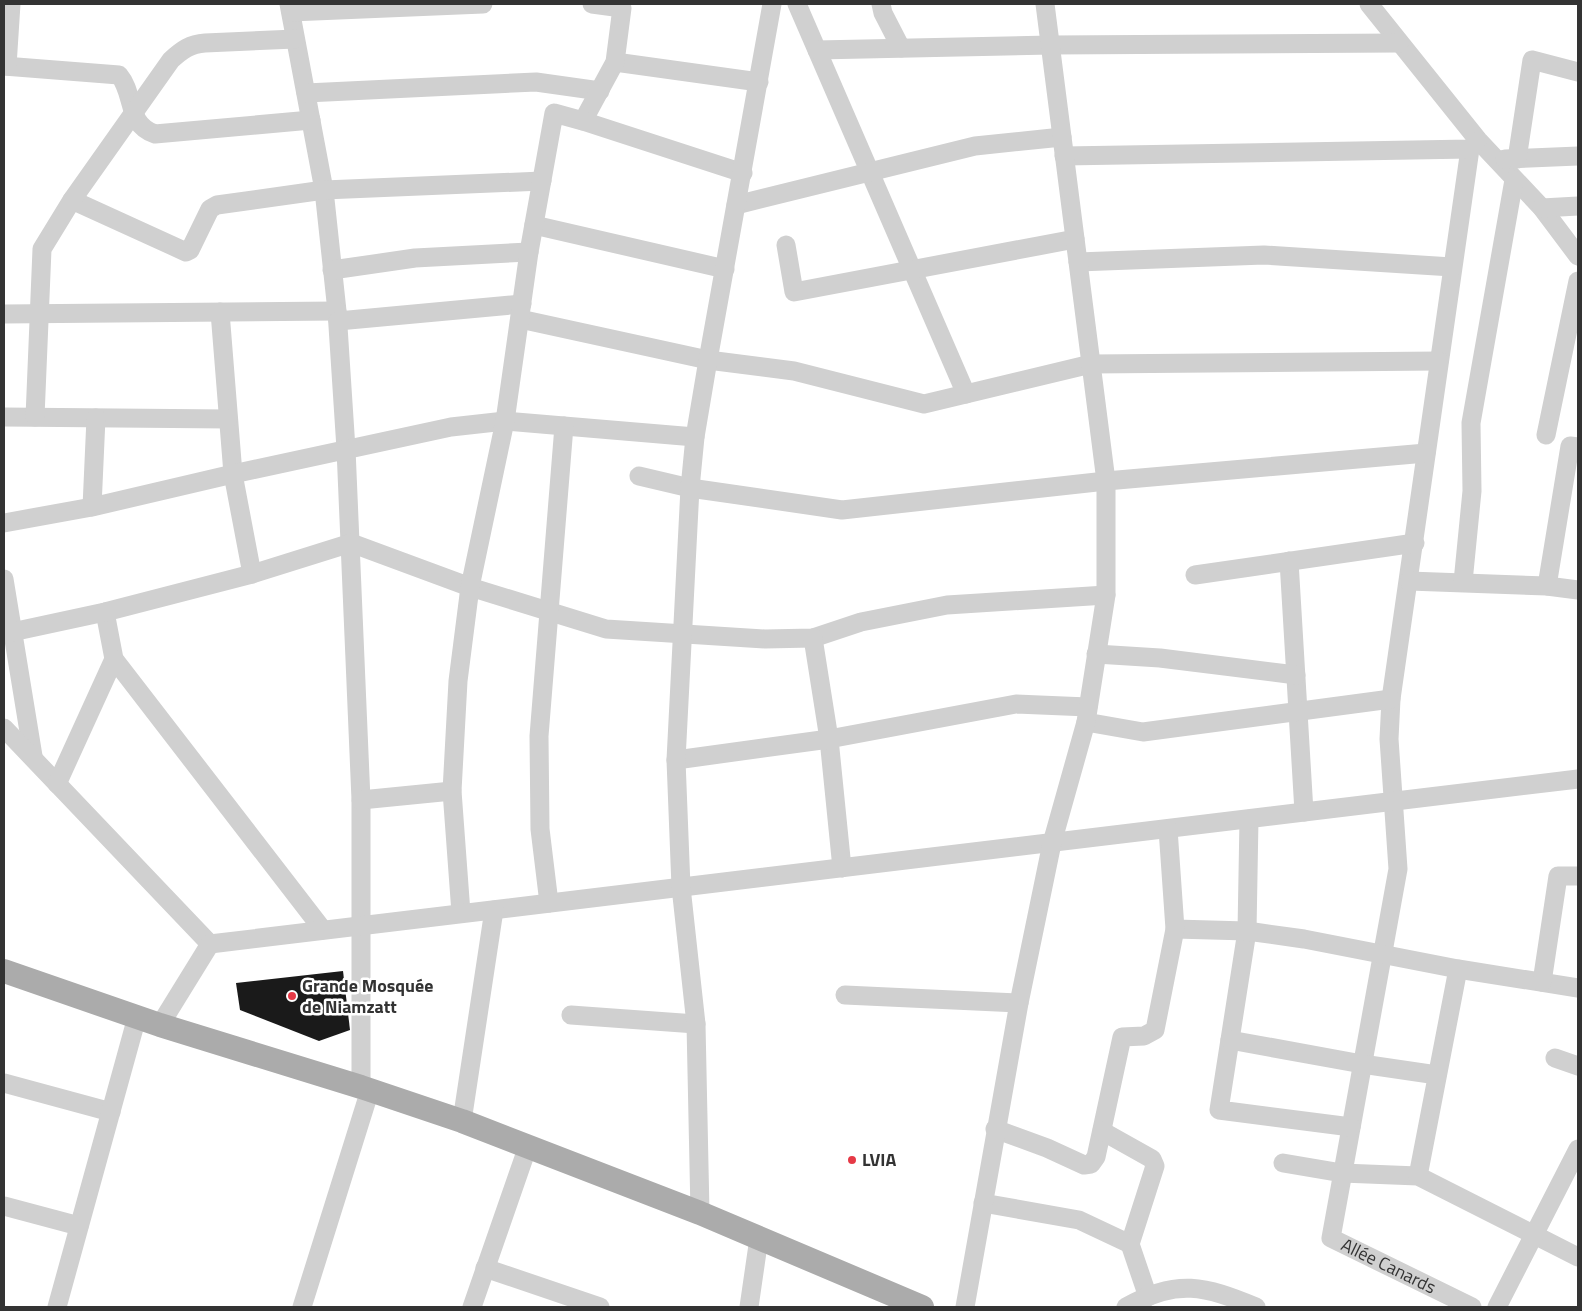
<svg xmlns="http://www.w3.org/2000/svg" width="1582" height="1311" font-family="'Titillium Web',sans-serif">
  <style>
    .building { fill: #1a1a1a }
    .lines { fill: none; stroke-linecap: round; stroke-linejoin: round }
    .minor { stroke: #d0d0d0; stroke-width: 19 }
    .major { stroke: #ababab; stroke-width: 24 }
    .poi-dot { fill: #e63946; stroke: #fff; stroke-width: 2 }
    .labels { text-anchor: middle; stroke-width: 5; stroke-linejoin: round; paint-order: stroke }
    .poi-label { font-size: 18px; font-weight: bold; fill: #333; stroke: #fff; text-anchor: start }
    .street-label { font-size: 18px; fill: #333; stroke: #fff }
  </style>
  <rect width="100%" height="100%" fill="#fff"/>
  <path class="building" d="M 343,971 L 350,1030 L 319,1041 L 240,1010 L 236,983 Z"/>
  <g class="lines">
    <g class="minor">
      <path d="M 289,4 L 324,190 L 337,311 L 346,449 L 361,800 L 361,1087"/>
      <path d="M 797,4 L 966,394"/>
      <path d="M 881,4 L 883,13 L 901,48"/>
      <path d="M 1369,4 L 1478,140 L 1542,208 L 1578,256"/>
      <path d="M 291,12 L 483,4"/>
      <path d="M 817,50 L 1051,45 L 1399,43"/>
      <path d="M 615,62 L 759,82"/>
      <path d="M 4,66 L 119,75 C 135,94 126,124 155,134 L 311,120"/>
      <path d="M 7,66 L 11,4"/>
      <path d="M 306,93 L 536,82 L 600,91"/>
      <path d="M 583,121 L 615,62 L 622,8 L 592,4"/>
      <path id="s1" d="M 1470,149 L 1391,699 L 1389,739 L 1398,869 L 1331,1238 L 1472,1307"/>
      <path d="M 1064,156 L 1470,149 L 1477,141"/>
      <path d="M 1505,159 L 1578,156"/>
      <path d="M 1517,159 L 1532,60 L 1578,72"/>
      <path d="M 72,200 L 186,252 L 190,250 L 210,209 L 217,205 L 324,190 L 542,181"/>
      <path d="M 736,205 L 975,146 L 1062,137"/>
      <path d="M 1542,208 L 1578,206"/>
      <path d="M 534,225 L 725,269"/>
      <path d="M 786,245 L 794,292 L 1075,239"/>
      <path d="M 1078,262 L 1264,255 L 1452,267"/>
      <path d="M 332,270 L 415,258 L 529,252"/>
      <path d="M 220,312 L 233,474 L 252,574"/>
      <path d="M 4,314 L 337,311"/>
      <path d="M 520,319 L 708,360 L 794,371 L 924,404 L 1091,364 L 1439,361"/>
      <path d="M 338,321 L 522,304"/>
      <path d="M 4,417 L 228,419"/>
      <path d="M 35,417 L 42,249 L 72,200 L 171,60 C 182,50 190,44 205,43 L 295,39"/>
      <path d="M 1546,435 L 1578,281"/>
      <path d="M 639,476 L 690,488 L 842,510 L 1106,481 L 1426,453"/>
      <path d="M 92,507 L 96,418"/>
      <path d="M 4,523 L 92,507 L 233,474 L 451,427 L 505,421 L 695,437"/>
      <path d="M 1289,561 L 1304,812"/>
      <path d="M 1195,575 L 1415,543"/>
      <path d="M 4,579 L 33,756"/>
      <path d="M 1409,581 L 1547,586 L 1578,590"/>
      <path d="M 1463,582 L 1472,491 L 1471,423 L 1514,180"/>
      <path d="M 1547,586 L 1570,446 L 1578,447"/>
      <path d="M 105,612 L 114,659 L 323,930"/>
      <path d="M 12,632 L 105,612 L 252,574 L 351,543 L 470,587 L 606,629 L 765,639 L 813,638 L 861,622 L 947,605 L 1106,595"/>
      <path d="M 813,638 L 829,739 L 842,868"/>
      <path d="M 1096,654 L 1160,658 L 1296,675"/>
      <path d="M 1086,722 L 1143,732 L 1391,699"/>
      <path d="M 4,728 L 210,944"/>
      <path d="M 676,760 L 829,739 L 1016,704 L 1088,707"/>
      <path d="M 57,784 L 114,659"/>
      <path d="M 361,800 L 452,791"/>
      <path d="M 1249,819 L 1247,931 L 1219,1110 L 1351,1127"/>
      <path d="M 549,903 L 540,829 L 539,736 L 564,426"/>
      <path d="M 461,913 L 452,791 L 458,681 L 470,587 L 505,421 L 529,252 L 554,113 L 583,121 L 743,173"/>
      <path d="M 1175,929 L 1247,931 L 1304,939 L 1458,969 L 1578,988"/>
      <path d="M 210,944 L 1578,779"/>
      <path d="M 1542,982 L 1558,876 L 1578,876"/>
      <path d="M 845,995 L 1019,1003"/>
      <path d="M 571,1015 L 696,1024"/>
      <path d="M 160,1025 L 210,944"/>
      <path d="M 1230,1040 L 1362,1064 L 1437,1075"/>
      <path d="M 1555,1058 L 1578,1066"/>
      <path d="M 4,1083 L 111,1112"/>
      <path d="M 462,1121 L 494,910"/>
      <path d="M 995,1129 L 1047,1148 L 1084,1165 L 1091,1164 L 1096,1157 L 1122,1037 L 1144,1036 L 1155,1030 L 1175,929 L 1168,829"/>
      <path d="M 1283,1163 L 1342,1173 L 1418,1176 L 1578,1257"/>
      <path d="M 1418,1176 L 1458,969"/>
      <path d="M 983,1203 L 1079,1220 L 1130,1244 L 1155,1166 L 1152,1159 L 1102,1131"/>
      <path d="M 4,1206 L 79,1226"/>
      <path d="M 700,1213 L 696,1024 L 681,887 L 676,760 L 690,488 L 695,437 L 708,360 L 772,4"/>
      <path d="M 1130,1244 L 1148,1297"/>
      <path d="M 485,1268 L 600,1307"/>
      <path d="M 57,1307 L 137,1017"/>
      <path d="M 302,1307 L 370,1090"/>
      <path d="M 472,1307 L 528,1146"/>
      <path d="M 749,1307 L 759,1238"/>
      <path d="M 965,1307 L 1019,1003 L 1052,843 L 1086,722 L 1106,595 L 1106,481 L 1045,4"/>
      <path d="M 1126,1307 C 1177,1278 1205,1286 1256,1307"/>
      <path d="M 1497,1307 L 1578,1149"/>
    </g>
    <path class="major" d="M 4,971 L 160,1025 L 361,1087 L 462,1121 L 700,1213 L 922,1307"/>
  </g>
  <g class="poi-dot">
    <circle cx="292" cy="996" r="5"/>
    <circle cx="852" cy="1160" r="5"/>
  </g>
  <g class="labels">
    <g class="poi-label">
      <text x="302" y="992">Grande Mosquée<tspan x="302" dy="21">de Niamzatt</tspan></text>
      <text x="862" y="1166">LVIA</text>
    </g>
    <g class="street-label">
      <text dy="6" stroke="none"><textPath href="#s1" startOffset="1165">Allée Canards</textPath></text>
    </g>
  </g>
  <rect width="1582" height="1311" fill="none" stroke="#333333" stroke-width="10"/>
</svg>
